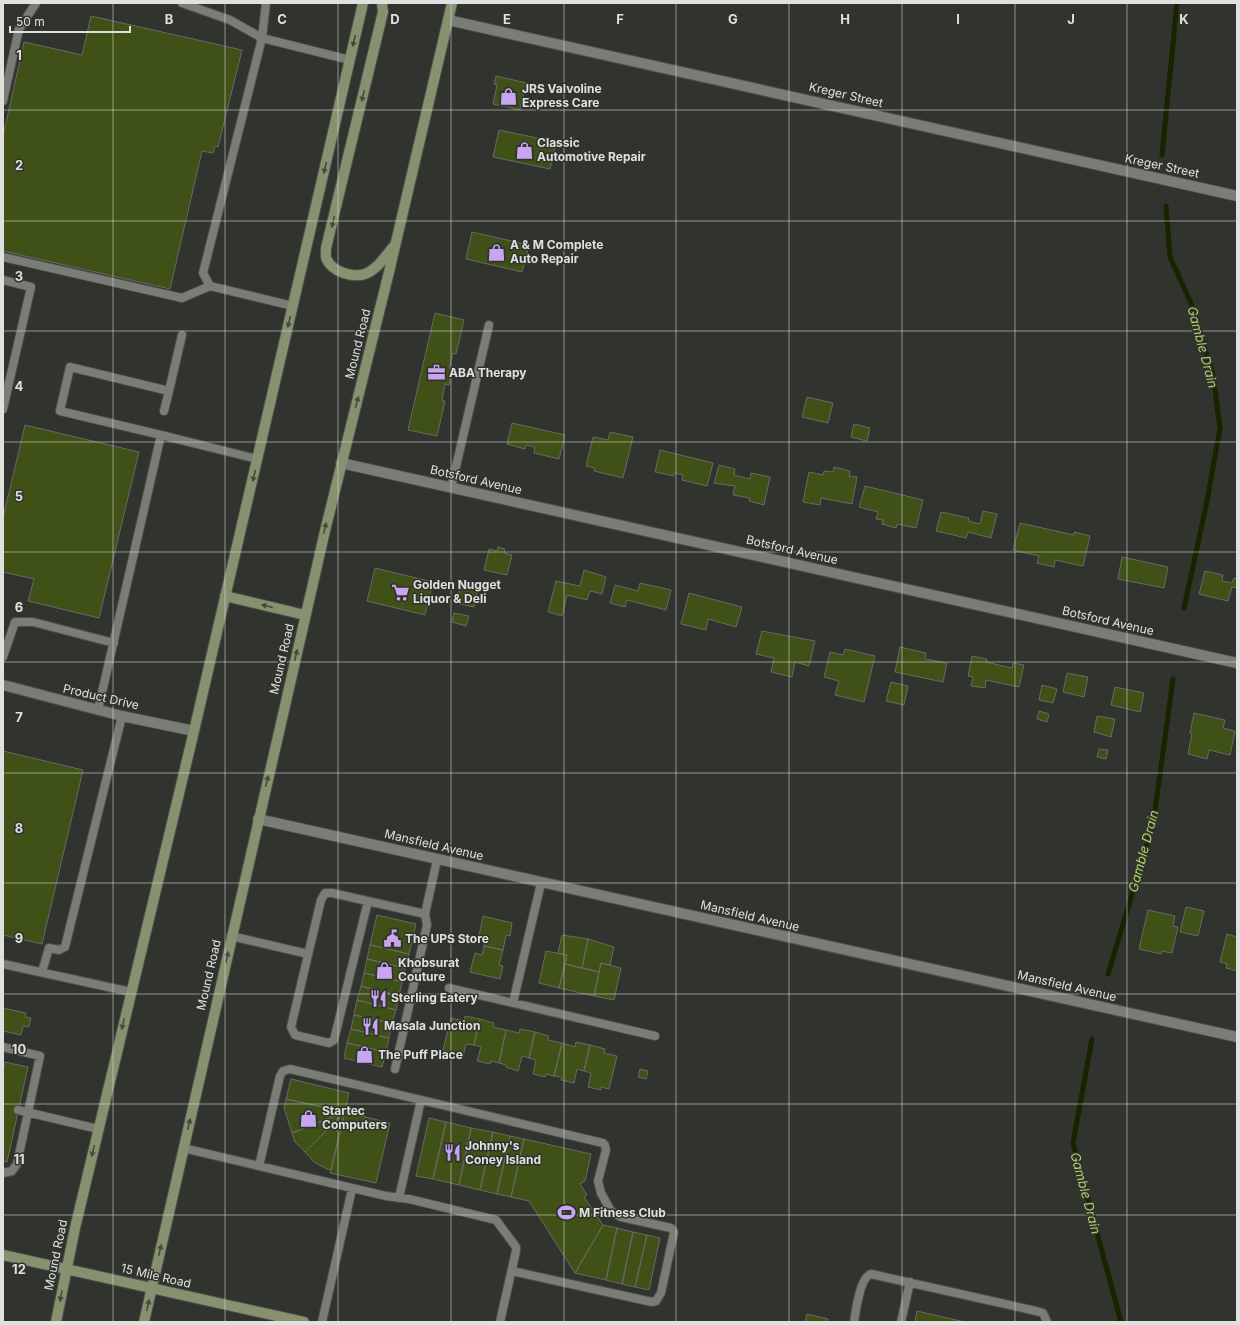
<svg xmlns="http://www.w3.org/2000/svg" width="1240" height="1325" font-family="Inter,sans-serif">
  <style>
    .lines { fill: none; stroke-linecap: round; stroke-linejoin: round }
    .stream { stroke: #182300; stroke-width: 5 }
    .building { fill: #3f5116; stroke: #686a65 }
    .service-casing { stroke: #4d4e4a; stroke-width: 10 }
    .minor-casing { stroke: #4d4e4a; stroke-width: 12 }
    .secondary-casing { stroke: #4d4e4a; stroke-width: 12 }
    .service { stroke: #7a7c76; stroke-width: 8 }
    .minor { stroke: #7a7c76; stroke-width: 10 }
    .secondary { stroke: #85916f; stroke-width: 10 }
    .oneway { fill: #464a3e }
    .grid { fill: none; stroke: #e0e1de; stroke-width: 1; stroke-opacity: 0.55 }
    .labels { text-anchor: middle; stroke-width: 3; stroke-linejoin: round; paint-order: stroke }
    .poi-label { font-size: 12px; font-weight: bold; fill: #e0e1de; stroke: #31332e; text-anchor: start }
    .street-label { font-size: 12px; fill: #e0e1de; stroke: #31332e }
    .water-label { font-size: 13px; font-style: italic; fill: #add169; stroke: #31332e }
    .grid-label { font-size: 13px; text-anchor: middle; font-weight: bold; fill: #e0e1de; stroke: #31332e; stroke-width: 3; stroke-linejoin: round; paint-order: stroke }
  </style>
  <rect width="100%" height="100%" fill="#31332e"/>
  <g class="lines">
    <path class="stream" d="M 1162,155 L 1177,3
      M 1166,206 L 1170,257 L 1191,303 L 1213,375 L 1220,428 L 1206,506 L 1184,608
      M 1108,974 L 1153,825 L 1173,679
      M 1092,1039 L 1073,1143 L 1121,1322"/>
  </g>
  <path class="building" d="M 91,16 L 242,50 L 218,147 L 215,146 L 213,153 L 202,151 L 170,289 L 3,251 L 3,136 L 24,42 L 82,55 Z
    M 496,76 L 531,84 L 529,92 L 524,91 L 520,110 L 493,104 L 497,85 L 494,84 Z
    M 499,130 L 556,142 L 550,169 L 493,157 Z
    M 472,232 L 529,245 L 522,272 L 466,259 Z
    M 435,313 L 464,320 L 456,354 L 453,353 L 449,368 L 452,369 L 449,385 L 445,384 L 442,400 L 445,401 L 437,436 L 408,430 Z
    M 807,397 L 833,403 L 828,423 L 802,417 Z
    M 512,423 L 565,435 L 559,459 L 534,453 L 535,447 L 526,445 L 525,449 L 507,444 Z
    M 854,424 L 870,428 L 867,441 L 851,437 Z
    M 25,425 L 139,452 L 99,618 L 28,601 L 34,579 L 3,572 L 3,518 Z
    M 610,432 L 633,437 L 623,478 L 594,471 L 595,468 L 586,466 L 593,437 L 608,440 Z
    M 660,450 L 713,463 L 707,486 L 682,480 L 683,475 L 674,473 L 674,476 L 655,472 Z
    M 719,465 L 735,469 L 734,475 L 750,479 L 751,473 L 770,477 L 764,505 L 749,501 L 750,498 L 733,495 L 735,486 L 714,483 Z
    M 834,467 L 850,471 L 849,476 L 857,477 L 852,504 L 821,498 L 820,505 L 803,502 L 809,472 L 823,475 L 824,471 L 833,472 Z
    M 865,486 L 923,500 L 916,528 L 897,524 L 896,528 L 882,524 L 883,520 L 876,519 L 878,512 L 859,507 Z
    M 983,511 L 997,514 L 991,538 L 968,532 L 966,538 L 936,531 L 941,512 L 969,518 L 968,521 L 980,524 Z
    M 1020,523 L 1074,535 L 1074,532 L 1090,536 L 1083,566 L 1055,560 L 1054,567 L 1037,563 L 1039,556 L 1013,550 Z
    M 498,547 L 505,549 L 504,553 L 512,555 L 507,575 L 484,570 L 489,549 L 497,551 Z
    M 1122,557 L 1168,567 L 1164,588 L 1118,579 Z
    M 375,568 L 433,582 L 425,615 L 367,601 Z
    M 584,570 L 606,577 L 602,594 L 590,591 L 587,600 L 567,595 L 562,616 L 548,612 L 556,581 L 580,586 Z
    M 1205,571 L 1223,575 L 1222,581 L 1232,583 L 1234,578 L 1237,579 L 1237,588 L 1232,587 L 1228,601 L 1199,594 Z
    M 640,583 L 671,590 L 666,610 L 627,600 L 625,607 L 610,603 L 615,585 L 638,591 Z
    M 461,584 L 478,588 L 474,607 L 456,603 Z
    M 689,593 L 742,607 L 736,627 L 708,619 L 706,630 L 681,624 Z
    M 454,613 L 469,616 L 466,626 L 452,622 Z
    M 762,631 L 815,641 L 809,666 L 795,662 L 792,677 L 771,672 L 774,658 L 756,654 Z
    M 900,647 L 926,653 L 925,659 L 947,663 L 943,682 L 895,672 Z
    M 845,649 L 875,656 L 864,702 L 835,695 L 839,681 L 824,677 L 830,652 L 843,655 Z
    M 972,656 L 987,659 L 986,662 L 1012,668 L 1013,663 L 1024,665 L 1019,687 L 986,680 L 985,688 L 971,686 L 973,677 L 968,676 Z
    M 1067,673 L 1088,677 L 1084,697 L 1063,692 Z
    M 891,682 L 908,686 L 904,705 L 886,701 Z
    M 1042,685 L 1057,689 L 1053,703 L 1039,700 Z
    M 1115,687 L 1144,693 L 1140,712 L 1111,705 Z
    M 1039,711 L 1049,714 L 1047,722 L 1037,719 Z
    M 1194,713 L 1225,720 L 1223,728 L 1235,731 L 1230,755 L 1209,750 L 1207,759 L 1188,754 L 1192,734 L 1190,733 Z
    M 1097,716 L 1115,719 L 1111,737 L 1094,732 Z
    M 1099,749 L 1108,750 L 1106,759 L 1097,757 Z
    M 3,751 L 83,770 L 42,944 L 3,935 Z
    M 1186,907 L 1204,911 L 1198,936 L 1180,932 Z
    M 1148,910 L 1175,916 L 1173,926 L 1178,927 L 1172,953 L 1162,951 L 1161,954 L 1139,949 Z
    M 377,915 L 416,924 L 409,954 L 370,945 Z
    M 483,916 L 512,923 L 510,936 L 506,935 L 503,950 L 484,946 L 486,937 L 479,936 Z
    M 1227,934 L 1237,937 L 1237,971 L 1226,968 L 1227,964 L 1220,962 Z
    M 562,935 L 588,939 L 582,968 L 565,964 L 567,955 L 558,953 Z
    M 588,939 L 614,947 L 610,965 L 601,963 L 599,972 L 582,968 Z
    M 370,945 L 409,954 L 405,968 L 367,959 Z
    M 484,946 L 503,950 L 499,965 L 503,966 L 500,979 L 470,972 L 475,953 L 482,955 Z
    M 546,951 L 567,955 L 559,988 L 539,983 Z
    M 367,959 L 405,968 L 402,982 L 364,973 Z
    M 601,963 L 621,968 L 614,1000 L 594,996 Z
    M 565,964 L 599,972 L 594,996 L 559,988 Z
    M 364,973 L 402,982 L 399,996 L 361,986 Z
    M 361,986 L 399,996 L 396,1010 L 357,1000 Z
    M 357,1000 L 396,1010 L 392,1023 L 354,1015 Z
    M 3,1008 L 26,1013 L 25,1017 L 31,1018 L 29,1027 L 23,1026 L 21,1035 L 3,1031 Z
    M 354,1015 L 392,1023 L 389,1038 L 351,1029 Z
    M 465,1016 L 480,1019 L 474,1045 L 466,1044 L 463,1057 L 450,1054 L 451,1052 L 443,1050 L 451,1018 L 464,1021 Z
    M 480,1019 L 494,1023 L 493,1027 L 506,1030 L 499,1063 L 491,1061 L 490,1064 L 477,1061 L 481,1047 L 474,1045 Z
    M 351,1029 L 389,1038 L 386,1052 L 347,1043 Z
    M 520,1029 L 535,1032 L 529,1058 L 522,1056 L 518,1071 L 506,1067 L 506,1065 L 499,1063 L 506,1030 L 519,1033 Z
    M 535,1032 L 549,1036 L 548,1040 L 562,1043 L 554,1076 L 546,1074 L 545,1077 L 533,1074 L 536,1060 L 529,1058 Z
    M 576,1042 L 590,1045 L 584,1071 L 577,1069 L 574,1083 L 561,1080 L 562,1077 L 554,1076 L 562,1043 L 575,1047 Z
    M 347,1043 L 386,1052 L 382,1067 L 344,1058 Z
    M 590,1045 L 605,1049 L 604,1053 L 617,1056 L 609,1089 L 601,1087 L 601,1090 L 588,1087 L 591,1073 L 584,1071 Z
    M 5,1062 L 28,1067 L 7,1162 L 3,1161 L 3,1071 Z
    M 640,1069 L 648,1071 L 646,1079 L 638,1077 Z
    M 291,1079 L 349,1093 L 345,1112 L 286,1099 Z
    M 286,1099 L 345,1112 L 292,1133 L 284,1108 Z
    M 345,1112 L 390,1123 L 376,1183 L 330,1173 Z
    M 345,1112 L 305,1152 L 295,1142 L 292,1133 Z
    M 345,1112 L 331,1170 L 327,1169 L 314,1162 L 305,1152 Z
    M 429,1118 L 446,1122 L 433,1179 L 416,1176 Z
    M 446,1122 L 471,1128 L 459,1185 L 433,1179 Z
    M 471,1128 L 493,1132 L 480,1190 L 459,1185 Z
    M 493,1132 L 510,1136 L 497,1194 L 480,1190 Z
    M 510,1136 L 524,1139 L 511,1197 L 497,1194 Z
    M 524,1139 L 591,1154 L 585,1181 L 580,1184 L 587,1195 L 584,1197 L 603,1225 L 575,1273 L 529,1201 L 511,1197 Z
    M 603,1225 L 617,1228 L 606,1280 L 575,1273 Z
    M 617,1228 L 633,1232 L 622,1284 L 606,1280 Z
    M 633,1232 L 647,1235 L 635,1287 L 622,1284 Z
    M 647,1235 L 660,1238 L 649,1290 L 635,1287 Z
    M 917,1311 L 965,1322 L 915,1322 Z
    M 807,1314 L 828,1319 L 827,1322 L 805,1322 Z"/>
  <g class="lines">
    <defs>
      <path id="service" d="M 182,3 L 230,20 L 262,38 L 266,3
        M 3,101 L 19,29 L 36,3
        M 3,257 L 182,298 L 210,286
        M 3,280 L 31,287 L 3,409
        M 293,306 L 210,286 L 203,273 L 262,38 L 350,60
        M 169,391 L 182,335
        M 161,435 L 60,411 L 70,367 L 169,391 L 164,411
        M 451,488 L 489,325
        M 3,657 L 15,622 L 33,622 L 114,643
        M 98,710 L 161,435 L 257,459
        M 368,901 L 334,1040 L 329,1043 L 295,1035 L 291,1027 L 321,900 L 325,893 L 332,893 L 425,914
        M 231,936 L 308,954
        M 3,964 L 131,992
        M 42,972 L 49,948 L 59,950 L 65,947 L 122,716
        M 449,988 L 655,1036
        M 513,1003 L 541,883
        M 3,1047 L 40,1056 L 17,1164 L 12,1171 L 3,1173
        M 395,1069 L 427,925 L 425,914 L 437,860
        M 18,1110 L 98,1129
        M 183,1148 L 386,1196 L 409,1199 L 496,1220 L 516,1247 L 516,1251 L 500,1322
        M 259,1166 L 280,1076 L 283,1071 L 290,1069 L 603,1143 L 605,1145 L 606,1150 L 598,1181 L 601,1193 L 611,1211 L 621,1217 L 671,1228 L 674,1232 L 661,1293 L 656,1301 L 652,1302 L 512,1271
        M 399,1198 L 421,1100
        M 322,1322 L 352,1189
        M 854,1322 C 856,1310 860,1277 871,1274 L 1036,1311 L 1043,1313 L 1047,1322
        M 901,1322 L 910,1282"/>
      <path id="minor" d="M 448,20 L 1237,196
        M 341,463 L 1237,663
        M 3,685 L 122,716 L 194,731
        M 258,819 L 1237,1037"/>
      <path id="secondary" d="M 382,3 L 383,12 L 326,248 C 326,252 325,257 327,260 C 333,272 353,278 365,274 C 377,270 386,255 394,246
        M 225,596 L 305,615
        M 3,1255 L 304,1322
        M 56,1322 L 75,1228 L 194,731 L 363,3
        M 144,1322 L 325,531 L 389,272 L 452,3"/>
    </defs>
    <use href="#service" class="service-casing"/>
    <use href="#minor" class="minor-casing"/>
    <use href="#secondary" class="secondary-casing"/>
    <use href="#service" class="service"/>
    <use href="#minor" class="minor"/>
    <use href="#secondary" class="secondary"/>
  </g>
  <defs><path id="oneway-solid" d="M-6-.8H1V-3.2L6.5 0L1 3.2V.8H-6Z"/></defs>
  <g class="oneway">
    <use href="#oneway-solid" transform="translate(354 41) rotate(103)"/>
    <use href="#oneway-solid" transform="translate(363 96) rotate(103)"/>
    <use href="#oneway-solid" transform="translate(325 168) rotate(103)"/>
    <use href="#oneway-solid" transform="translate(333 222) rotate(103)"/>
    <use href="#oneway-solid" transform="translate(289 322) rotate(103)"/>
    <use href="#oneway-solid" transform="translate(357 402) rotate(-76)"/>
    <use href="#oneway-solid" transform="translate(254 476) rotate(103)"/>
    <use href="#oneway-solid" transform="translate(325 528) rotate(-77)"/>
    <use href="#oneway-solid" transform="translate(267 606) rotate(-166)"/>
    <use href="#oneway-solid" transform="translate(296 655) rotate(-77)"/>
    <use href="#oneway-solid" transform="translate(267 781) rotate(-77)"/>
    <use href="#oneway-solid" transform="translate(227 957) rotate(-77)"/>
    <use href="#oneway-solid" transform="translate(123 1024) rotate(103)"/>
    <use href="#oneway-solid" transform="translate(189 1124) rotate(-77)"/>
    <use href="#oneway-solid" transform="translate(93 1151) rotate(103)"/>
    <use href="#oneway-solid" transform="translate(160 1250) rotate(-77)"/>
    <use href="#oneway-solid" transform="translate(61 1296) rotate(101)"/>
    <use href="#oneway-solid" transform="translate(148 1305) rotate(-77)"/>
  </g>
  <path class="grid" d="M 113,3 L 113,1322M 225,3 L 225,1322M 338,3 L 338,1322M 451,3 L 451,1322M 564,3 L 564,1322M 676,3 L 676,1322M 789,3 L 789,1322M 902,3 L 902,1322M 1015,3 L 1015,1322M 1127,3 L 1127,1322M 3,110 L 1237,110M 3,221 L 1237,221M 3,331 L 1237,331M 3,442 L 1237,442M 3,552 L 1237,552M 3,662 L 1237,662M 3,773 L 1237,773M 3,883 L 1237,883M 3,994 L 1237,994M 3,1104 L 1237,1104M 3,1215 L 1237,1215"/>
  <defs>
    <symbol id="shop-bare" viewBox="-9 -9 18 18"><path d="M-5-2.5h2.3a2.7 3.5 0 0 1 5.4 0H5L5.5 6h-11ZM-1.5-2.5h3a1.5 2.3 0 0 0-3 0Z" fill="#c7a6ef" stroke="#31332e" stroke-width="2.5" paint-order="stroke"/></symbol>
    <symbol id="office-bare" viewBox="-9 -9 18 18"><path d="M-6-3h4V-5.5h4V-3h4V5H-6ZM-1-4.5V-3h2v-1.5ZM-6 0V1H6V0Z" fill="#c7a6ef" stroke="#31332e" stroke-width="2.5" paint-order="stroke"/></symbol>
    <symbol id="supermarket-bare" viewBox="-9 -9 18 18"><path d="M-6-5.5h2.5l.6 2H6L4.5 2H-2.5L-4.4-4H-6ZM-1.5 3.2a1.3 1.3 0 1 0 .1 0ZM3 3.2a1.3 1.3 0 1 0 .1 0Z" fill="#c7a6ef" stroke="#31332e" stroke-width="2.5" paint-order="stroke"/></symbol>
    <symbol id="civic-bare" viewBox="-9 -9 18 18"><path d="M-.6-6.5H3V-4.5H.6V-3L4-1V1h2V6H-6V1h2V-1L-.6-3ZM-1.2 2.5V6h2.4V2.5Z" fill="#c7a6ef" stroke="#31332e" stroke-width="2.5" paint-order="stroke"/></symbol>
    <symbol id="restaurant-bare" viewBox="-9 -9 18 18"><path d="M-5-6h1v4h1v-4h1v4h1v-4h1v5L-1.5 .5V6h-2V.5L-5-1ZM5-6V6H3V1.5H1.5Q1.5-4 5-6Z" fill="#c7a6ef" stroke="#31332e" stroke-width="2.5" paint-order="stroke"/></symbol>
    <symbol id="stadium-bare" viewBox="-9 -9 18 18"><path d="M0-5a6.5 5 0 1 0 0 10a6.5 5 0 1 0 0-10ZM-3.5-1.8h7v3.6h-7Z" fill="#c7a6ef" stroke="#31332e" stroke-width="2.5" paint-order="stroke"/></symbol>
  </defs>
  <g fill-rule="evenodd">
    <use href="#shop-bare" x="496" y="84" width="25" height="25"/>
    <use href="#shop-bare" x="512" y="138" width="25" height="25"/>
    <use href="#shop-bare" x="484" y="240" width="25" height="25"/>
    <use href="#office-bare" x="424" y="360" width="25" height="25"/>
    <use href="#supermarket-bare" x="388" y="580" width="25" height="25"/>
    <use href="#civic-bare" x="380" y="926" width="25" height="25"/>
    <use href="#shop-bare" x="372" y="958" width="25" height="25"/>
    <use href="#restaurant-bare" x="366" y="986" width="25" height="25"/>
    <use href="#restaurant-bare" x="358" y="1014" width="25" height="25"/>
    <use href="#shop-bare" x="352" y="1042" width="25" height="25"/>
    <use href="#shop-bare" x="296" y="1106" width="25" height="25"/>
    <use href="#restaurant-bare" x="440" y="1140" width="25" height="25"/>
    <use href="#stadium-bare" x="554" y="1200" width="25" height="25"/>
  </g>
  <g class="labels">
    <g class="poi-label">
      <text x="522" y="93">JRS Valvoline<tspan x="522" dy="14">Express Care</tspan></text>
      <text x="537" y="147">Classic<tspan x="537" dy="14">Automotive Repair</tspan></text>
      <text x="510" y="249">A &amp; M Complete<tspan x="510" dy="14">Auto Repair</tspan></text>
      <text x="449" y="377">ABA Therapy</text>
      <text x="413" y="589">Golden Nugget<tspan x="413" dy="14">Liquor &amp; Deli</tspan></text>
      <text x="405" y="943">The UPS Store</text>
      <text x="398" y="967">Khobsurat<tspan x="398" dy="14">Couture</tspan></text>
      <text x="391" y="1002">Sterling Eatery</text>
      <text x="384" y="1030">Masala Junction</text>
      <text x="378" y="1059">The Puff Place</text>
      <text x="322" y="1115">Startec<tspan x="322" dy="14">Computers</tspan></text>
      <text x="465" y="1150">Johnny's<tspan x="465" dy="14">Coney Island</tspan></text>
      <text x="579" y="1217">M Fitness Club</text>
    </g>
    <g class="street-label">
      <text transform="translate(846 95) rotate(13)" y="4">Kreger Street</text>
      <text transform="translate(1162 166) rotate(12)" y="4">Kreger Street</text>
      <text transform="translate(358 344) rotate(-76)" y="4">Mound Road</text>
      <text transform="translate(476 480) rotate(13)" y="4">Botsford Avenue</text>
      <text transform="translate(792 550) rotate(13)" y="4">Botsford Avenue</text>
      <text transform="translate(1108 621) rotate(13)" y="4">Botsford Avenue</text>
      <text transform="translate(282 659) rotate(-77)" y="4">Mound Road</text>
      <text transform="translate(101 697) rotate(13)" y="4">Product Drive</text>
      <text transform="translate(434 845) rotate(13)" y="4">Mansfield Avenue</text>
      <text transform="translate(750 916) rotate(13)" y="4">Mansfield Avenue</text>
      <text transform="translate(209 975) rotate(-77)" y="4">Mound Road</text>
      <text transform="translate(1067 986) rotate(13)" y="4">Mansfield Avenue</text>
      <text transform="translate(56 1255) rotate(-78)" y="4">Mound Road</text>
      <text transform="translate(156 1276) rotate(13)" y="4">15 Mile Road</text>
    </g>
    <g class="water-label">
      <text transform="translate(1203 347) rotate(75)" y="5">Gamble Drain</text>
      <text transform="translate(1143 851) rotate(-75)" y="5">Gamble Drain</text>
      <text transform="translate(1086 1193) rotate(75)" y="5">Gamble Drain</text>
    </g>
  </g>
  <g class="grid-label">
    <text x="169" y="24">B</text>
    <text x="282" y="24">C</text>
    <text x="395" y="24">D</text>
    <text x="507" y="24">E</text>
    <text x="620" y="24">F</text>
    <text x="733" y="24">G</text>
    <text x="845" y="24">H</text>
    <text x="958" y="24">I</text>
    <text x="1071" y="24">J</text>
    <text x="1184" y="24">K</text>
    <text x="19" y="60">1</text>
    <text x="19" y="170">2</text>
    <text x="19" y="281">3</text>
    <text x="19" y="391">4</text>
    <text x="19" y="501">5</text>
    <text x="19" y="612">6</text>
    <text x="19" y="722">7</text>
    <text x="19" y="833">8</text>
    <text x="19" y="943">9</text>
    <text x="19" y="1054">10</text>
    <text x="19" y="1164">11</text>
    <text x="19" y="1274">12</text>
  </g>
  <rect width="1240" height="1325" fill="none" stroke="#e0e1de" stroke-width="8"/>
  <path d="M10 26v6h120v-6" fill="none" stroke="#e0e1de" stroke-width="2"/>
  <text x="16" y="26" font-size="12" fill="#e0e1de" stroke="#31332e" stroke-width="3" paint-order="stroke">50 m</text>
</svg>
